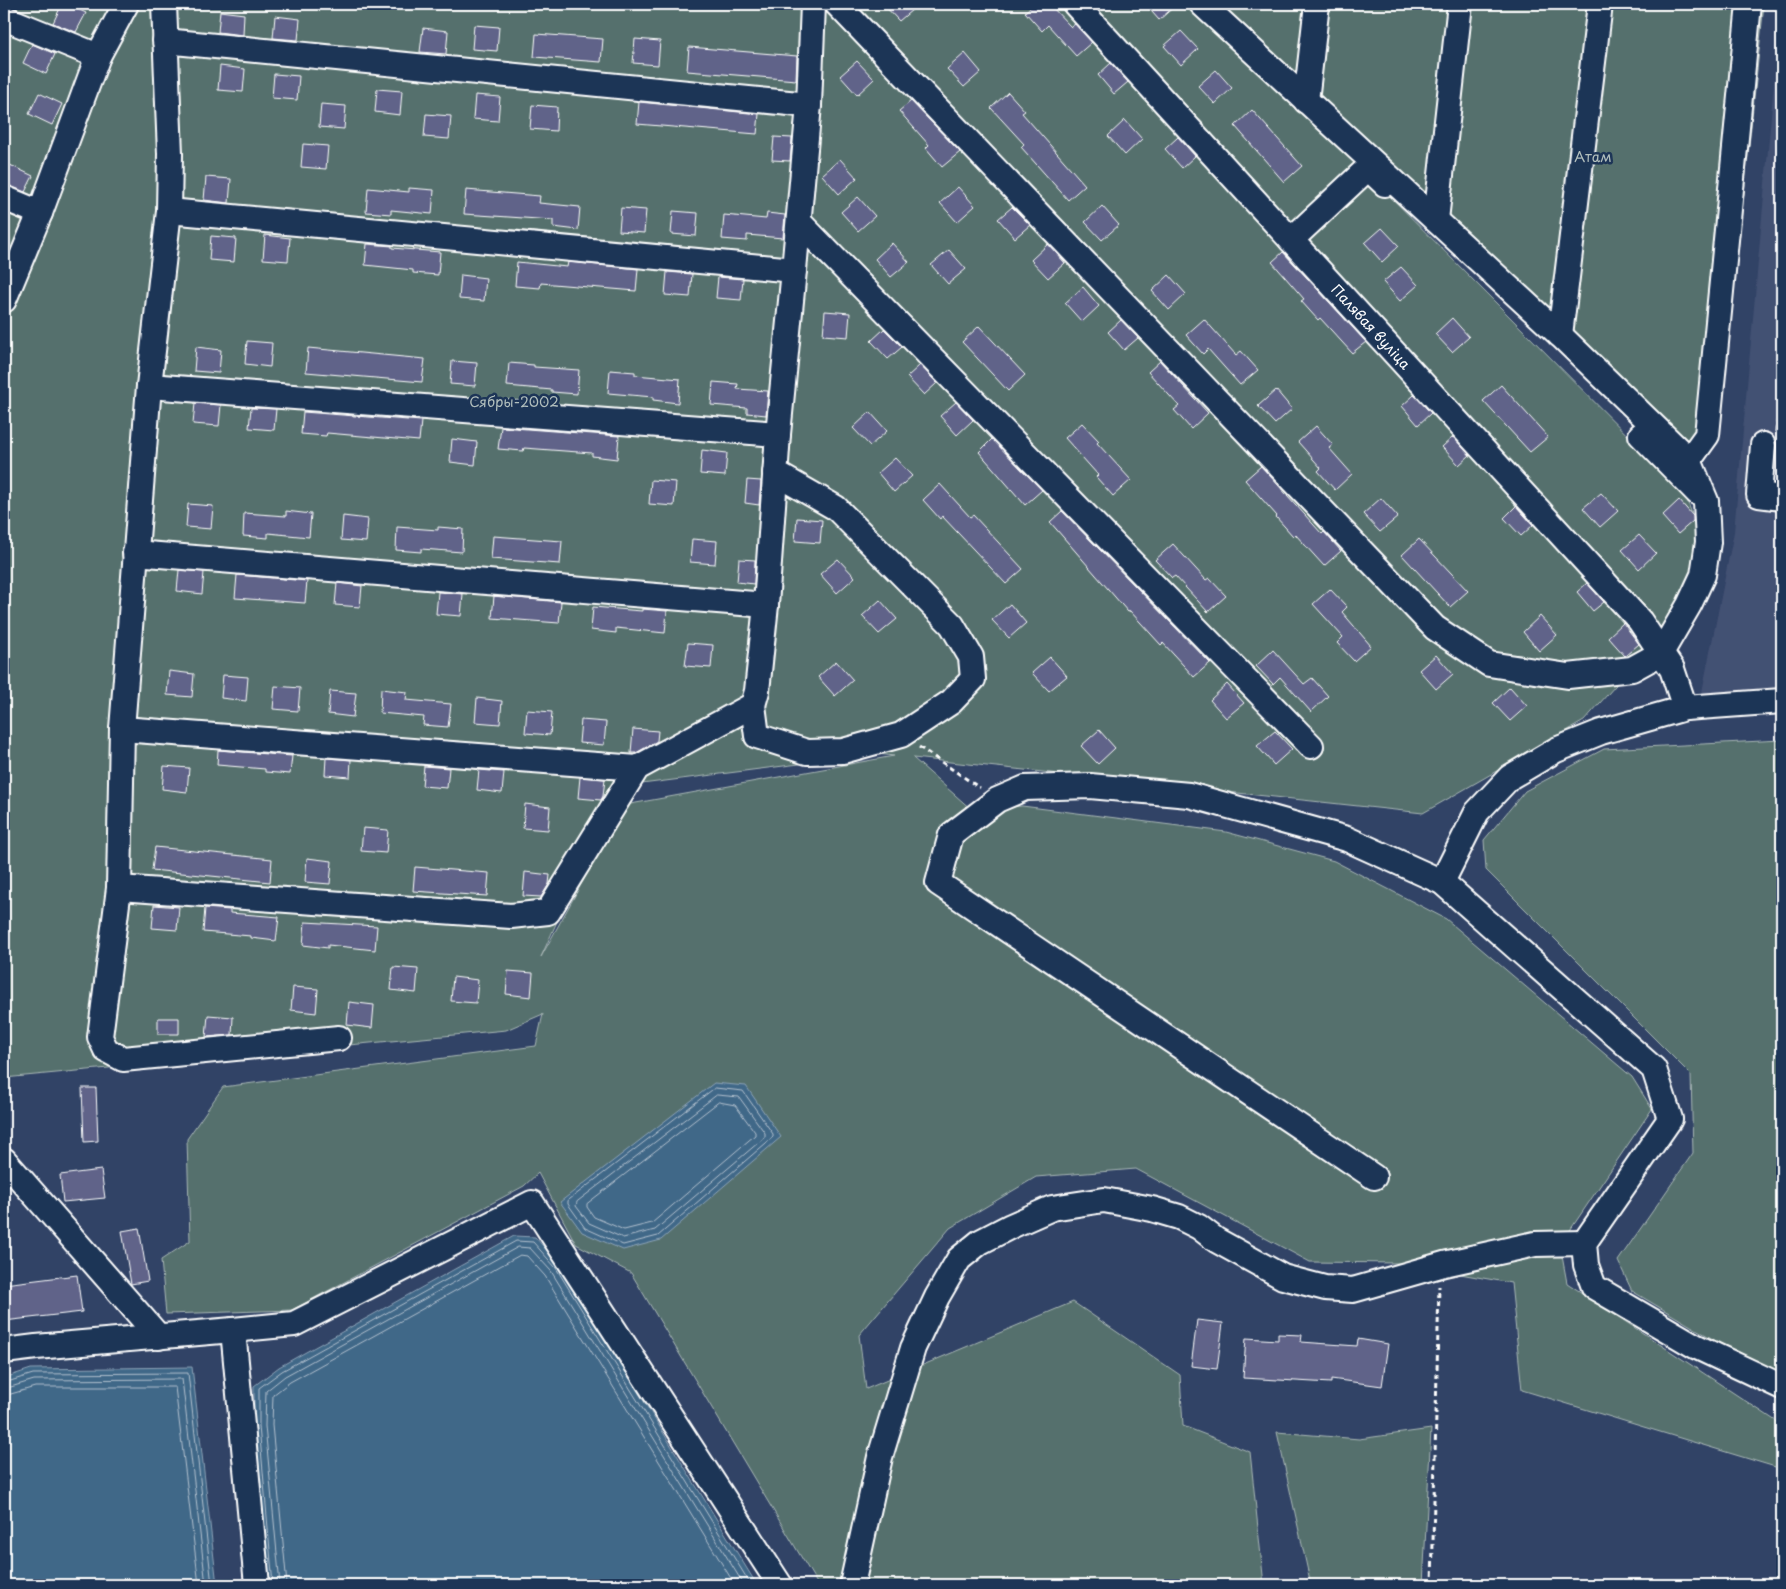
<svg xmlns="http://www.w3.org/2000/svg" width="1786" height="1589" font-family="'Playpen Sans',sans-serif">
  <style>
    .built { fill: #435173 }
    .green { fill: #54706d; stroke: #aab8b6; fill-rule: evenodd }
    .water { fill: #416788; stroke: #8da4b8 }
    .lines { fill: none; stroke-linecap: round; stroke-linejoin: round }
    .shore { stroke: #b3c2cf; stroke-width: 1 }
    .building { fill: #606489; stroke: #fff }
    .minor-casing { stroke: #fff; stroke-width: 28 }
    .path { stroke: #fff; stroke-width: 3; stroke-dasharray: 5 4; stroke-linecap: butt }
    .minor { stroke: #1d3557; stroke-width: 24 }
    .labels { text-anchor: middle; stroke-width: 5; stroke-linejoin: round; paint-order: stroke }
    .park-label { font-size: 14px; fill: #b2bfbd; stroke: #1d3557 }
    .street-label { font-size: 14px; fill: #fff; stroke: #1d3557 }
  </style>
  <rect width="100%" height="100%" fill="#314366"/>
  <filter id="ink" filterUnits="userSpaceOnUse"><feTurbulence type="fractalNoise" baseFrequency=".02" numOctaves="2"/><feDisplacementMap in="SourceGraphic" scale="10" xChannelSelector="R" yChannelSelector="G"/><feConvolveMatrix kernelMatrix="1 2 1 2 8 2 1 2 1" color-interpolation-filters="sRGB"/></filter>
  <g filter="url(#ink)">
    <path class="built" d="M 1781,4 L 1782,4 L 1782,693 L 1701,697 L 1734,532 Z"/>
    <path class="green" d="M 4,4 L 1188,4 L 1317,123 L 1684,492 L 1703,544 L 1673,654 L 1623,677 L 1584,721 L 1423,813 L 913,758 L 972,810 L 1022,806 L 1226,832 L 1334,861 L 1446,919 L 1632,1077 L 1652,1109 L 1560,1245 L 1567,1283 L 1782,1425 L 1782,1469 L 1522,1390 L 1511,1283 L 1398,1263 L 1310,1262 L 1136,1169 L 1036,1177 L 950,1228 L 859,1335 L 866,1389 L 1073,1302 L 1180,1375 L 1183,1426 L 1250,1452 L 1264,1585 L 818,1585 L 631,1273 L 576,1244 L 538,1173 L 524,1186 L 292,1310 L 166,1314 L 161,1260 L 190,1241 L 187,1139 L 223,1087 L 536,1046 L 543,1014 L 506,1030 L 4,1078 ZM 878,754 L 894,756 L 625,805 L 541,957 L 618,787 Z
      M 1199,4 L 1764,4 L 1719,429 L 1686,471 Z
      M 1782,740 L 1782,1380 L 1632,1291 L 1618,1261 L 1693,1153 L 1691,1075 L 1486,870 L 1484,840 L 1525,791 L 1604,749 Z
      M 1431,1429 L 1423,1585 L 1311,1585 L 1277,1432 L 1359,1439 Z"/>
    <path class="water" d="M 714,1083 L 746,1086 L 781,1137 L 661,1240 L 623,1250 L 582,1232 L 560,1202 Z
      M 514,1236 L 535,1237 L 560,1265 L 757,1585 L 268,1585 L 254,1426 L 254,1386 L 279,1367 Z
      M 192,1367 L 217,1585 L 4,1585 L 4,1378 L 31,1369 Z"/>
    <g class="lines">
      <path class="shore" d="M 715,1088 L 743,1091 L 773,1134 L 773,1137 L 658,1236 L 623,1245 L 585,1228 L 568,1204 L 568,1201 Z
        M 717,1095 L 739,1097 L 765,1133 L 765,1137 L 655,1230 L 623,1238 L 589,1223 L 576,1206 L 577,1202 Z
        M 719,1102 L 735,1105 L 755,1132 L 755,1135 L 652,1223 L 624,1230 L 594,1217 L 587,1207 L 587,1204 Z
        M 4,1383 L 33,1374 L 188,1373 L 212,1585
        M 4,1389 L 34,1380 L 182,1379 L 206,1585
        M 4,1396 L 35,1387 L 175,1387 L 199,1585
        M 273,1585 L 259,1426 L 259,1388 L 282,1371 L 516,1241 L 533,1242 L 556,1268 L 751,1585
        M 280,1585 L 265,1426 L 266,1391 L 285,1376 L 518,1247 L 530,1248 L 551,1271 L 744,1585
        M 287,1585 L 272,1425 L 273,1395 L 290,1382 L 520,1255 L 527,1256 L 545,1276 L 735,1585"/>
    </g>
    <path class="building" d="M 62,4 L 67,4 L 86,13 L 76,32 L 53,23 Z
      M 883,4 L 919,4 L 899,21 Z
      M 1034,4 L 1049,4 L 1071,27 L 1075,24 L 1092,42 L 1076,56 L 1048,25 L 1042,31 L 1025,12 Z
      M 1145,4 L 1177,4 L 1159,20 Z
      M 220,11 L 244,14 L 243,35 L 218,32 Z
      M 275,16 L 300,19 L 298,40 L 273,38 Z
      M 474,25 L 499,27 L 497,51 L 472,49 Z
      M 423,28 L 448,31 L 446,54 L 420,52 Z
      M 1181,31 L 1198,49 L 1181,65 L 1164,46 Z
      M 536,34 L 603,39 L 601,62 L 534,57 Z
      M 635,39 L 660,41 L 658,65 L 633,63 Z
      M 32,44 L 55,54 L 46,74 L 23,63 Z
      M 689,47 L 797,56 L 796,80 L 687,71 Z
      M 965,53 L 981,72 L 964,87 L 947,69 Z
      M 857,61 L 874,79 L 857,95 L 840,76 Z
      M 1111,63 L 1128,82 L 1114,94 L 1098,75 Z
      M 220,66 L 245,69 L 243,92 L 218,90 Z
      M 1216,70 L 1232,88 L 1215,104 L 1198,86 Z
      M 274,74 L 299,76 L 297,100 L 272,98 Z
      M 377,89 L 402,91 L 400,115 L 375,112 Z
      M 1008,92 L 1025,111 L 1022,113 L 1085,185 L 1068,200 L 1021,147 L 1024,144 L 991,108 Z
      M 39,93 L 62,104 L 52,125 L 29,114 Z
      M 475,95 L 500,97 L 498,121 L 473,119 Z
      M 911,101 L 960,152 L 942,167 L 926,148 L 929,145 L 899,111 Z
      M 639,102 L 759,114 L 757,134 L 637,124 Z
      M 321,104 L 346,106 L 344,129 L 319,127 Z
      M 532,105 L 557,107 L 556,131 L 530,129 Z
      M 1252,110 L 1302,166 L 1284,182 L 1235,126 Z
      M 426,114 L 451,116 L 449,139 L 424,137 Z
      M 1125,120 L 1142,139 L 1125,155 L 1108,136 Z
      M 774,137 L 792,138 L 790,161 L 772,160 Z
      M 1178,137 L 1195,156 L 1182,168 L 1165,149 Z
      M 303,144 L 328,146 L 326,169 L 301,167 Z
      M 840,159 L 857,178 L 839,194 L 822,175 Z
      M 10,165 L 33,176 L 25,192 L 4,184 L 4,178 Z
      M 206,177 L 231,179 L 229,203 L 204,200 Z
      M 958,187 L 975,206 L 957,222 L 940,203 Z
      M 368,188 L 409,192 L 409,188 L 434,190 L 432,214 L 391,210 L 391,214 L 366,212 Z
      M 466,190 L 540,196 L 539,203 L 580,207 L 578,230 L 553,227 L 553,220 L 464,214 Z
      M 858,197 L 875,216 L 858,231 L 841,212 Z
      M 1102,206 L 1119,225 L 1102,240 L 1085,222 Z
      M 1012,207 L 1030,225 L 1015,238 L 998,219 Z
      M 621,208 L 646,210 L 644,233 L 619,231 Z
      M 673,211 L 698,213 L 696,236 L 671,234 Z
      M 767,213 L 785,215 L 783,238 L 747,235 L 747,241 L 722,239 L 724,215 L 766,219 Z
      M 1382,228 L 1399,246 L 1382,262 L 1365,243 Z
      M 265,235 L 290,238 L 288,261 L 263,259 Z
      M 211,236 L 236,238 L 234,262 L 209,260 Z
      M 892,243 L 909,262 L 891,277 L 875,259 Z
      M 367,244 L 392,246 L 392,248 L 440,252 L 438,275 L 413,273 L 413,270 L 365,265 Z
      M 1048,244 L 1065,263 L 1048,278 L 1031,260 Z
      M 949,250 L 966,269 L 948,284 L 931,265 Z
      M 1283,252 L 1366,342 L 1352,353 L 1320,318 L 1318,320 L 1301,301 L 1304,299 L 1272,262 Z
      M 517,262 L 567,267 L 568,262 L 638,269 L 636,291 L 541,283 L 540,288 L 515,286 Z
      M 1401,267 L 1418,285 L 1400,301 L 1383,282 Z
      M 667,272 L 692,274 L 690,297 L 665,295 Z
      M 461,275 L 486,278 L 484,301 L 459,299 Z
      M 1169,275 L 1186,294 L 1169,310 L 1152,291 Z
      M 718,277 L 743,279 L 741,300 L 716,298 Z
      M 1083,287 L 1099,306 L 1082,322 L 1065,303 Z
      M 825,311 L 850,313 L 848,337 L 823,335 Z
      M 1452,318 L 1469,337 L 1452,352 L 1435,334 Z
      M 1204,319 L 1236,355 L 1241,351 L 1258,370 L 1240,385 L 1208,349 L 1203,354 L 1186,335 Z
      M 1121,320 L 1138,338 L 1124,350 L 1108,332 Z
      M 979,326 L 1025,375 L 1008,391 L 962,342 Z
      M 884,329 L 902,347 L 888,359 L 871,341 Z
      M 247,341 L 272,343 L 270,367 L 245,364 Z
      M 196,347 L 221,350 L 219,373 L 194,371 Z
      M 308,348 L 425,359 L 422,382 L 306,372 Z
      M 452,361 L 477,363 L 475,386 L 450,384 Z
      M 1160,361 L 1208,413 L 1191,429 L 1174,410 L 1179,406 L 1148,372 Z
      M 509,363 L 534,365 L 534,367 L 579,370 L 577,394 L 552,392 L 552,390 L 507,386 Z
      M 920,365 L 937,383 L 924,395 L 907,377 Z
      M 610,370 L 635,372 L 635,375 L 680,379 L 678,403 L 653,400 L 653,397 L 608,393 Z
      M 713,382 L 738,384 L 737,389 L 768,391 L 766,415 L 747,413 L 747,408 L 711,405 Z
      M 1501,385 L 1548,437 L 1530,452 L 1483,401 Z
      M 1276,390 L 1292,409 L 1275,424 L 1258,406 Z
      M 1414,395 L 1431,413 L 1418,425 L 1402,406 Z
      M 956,402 L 973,420 L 957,435 L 940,416 Z
      M 195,403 L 221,405 L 219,426 L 193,424 Z
      M 251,408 L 276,409 L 274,430 L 249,428 Z
      M 303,412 L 421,421 L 419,441 L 327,433 L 326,436 L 301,434 Z
      M 870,412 L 887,431 L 870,446 L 853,428 Z
      M 1082,423 L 1099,441 L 1097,443 L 1131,480 L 1113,496 L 1096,477 L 1098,475 L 1065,438 Z
      M 1316,426 L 1333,445 L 1329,448 L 1352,474 L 1335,490 L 1318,471 L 1321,468 L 1298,442 Z
      M 501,427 L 619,436 L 617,459 L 592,456 L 592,453 L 524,448 L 523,451 L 498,449 Z
      M 1453,437 L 1470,455 L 1459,465 L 1442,447 Z
      M 452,439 L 477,442 L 475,465 L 450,462 Z
      M 992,439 L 1042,490 L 1025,505 L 979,452 Z
      M 702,450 L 727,453 L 725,476 L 700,474 Z
      M 895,458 L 912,476 L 894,492 L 878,473 Z
      M 1261,466 L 1322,534 L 1324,532 L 1341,551 L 1324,566 L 1295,534 L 1293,536 L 1276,517 L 1277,516 L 1245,480 Z
      M 651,480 L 676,482 L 674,506 L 649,504 Z
      M 747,480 L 761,481 L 759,505 L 745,503 Z
      M 940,484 L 970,517 L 973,515 L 1023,569 L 1006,584 L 942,516 L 940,519 L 923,500 Z
      M 1601,493 L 1618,511 L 1600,527 L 1583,508 Z
      M 1381,498 L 1398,517 L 1380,532 L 1363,514 Z
      M 1679,500 L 1693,516 L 1693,521 L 1678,534 L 1662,516 Z
      M 188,504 L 213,506 L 211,529 L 186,527 Z
      M 1516,506 L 1533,525 L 1521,536 L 1504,518 Z
      M 286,511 L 311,514 L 309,537 L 268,533 L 268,538 L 243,536 L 244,513 L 286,516 Z
      M 1062,511 L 1210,663 L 1194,677 L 1163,643 L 1161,645 L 1130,611 L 1128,612 L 1050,522 Z
      M 343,516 L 368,519 L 366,542 L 341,540 Z
      M 797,518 L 822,520 L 820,543 L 795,541 Z
      M 397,527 L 438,530 L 438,527 L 463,529 L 462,552 L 421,549 L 421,552 L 396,550 Z
      M 1639,535 L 1656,553 L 1639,569 L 1622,550 Z
      M 493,536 L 562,541 L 560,564 L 491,559 Z
      M 692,539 L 717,541 L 715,564 L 690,562 Z
      M 1419,539 L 1468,591 L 1450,607 L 1402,555 Z
      M 1173,544 L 1206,580 L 1209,578 L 1226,596 L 1208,612 L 1175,576 L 1172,578 L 1155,560 Z
      M 739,559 L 755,560 L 754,584 L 737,582 Z
      M 838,559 L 855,577 L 837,593 L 820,574 Z
      M 179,570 L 204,572 L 202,594 L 177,591 Z
      M 237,575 L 307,581 L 305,603 L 235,598 Z
      M 337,583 L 362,586 L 360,607 L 335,605 Z
      M 1587,583 L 1604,602 L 1593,611 L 1577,592 Z
      M 1330,589 L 1347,607 L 1342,612 L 1371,646 L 1354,661 L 1337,643 L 1343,637 L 1313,604 Z
      M 438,592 L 463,594 L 461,616 L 436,614 Z
      M 494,596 L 561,602 L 559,623 L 492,618 Z
      M 880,600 L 897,619 L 879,634 L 862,616 Z
      M 1010,604 L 1026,623 L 1009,638 L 992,620 Z
      M 593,607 L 642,611 L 642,609 L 667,611 L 665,633 L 616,628 L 616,633 L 591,630 Z
      M 1540,616 L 1557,635 L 1539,651 L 1523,632 Z
      M 1623,623 L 1639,644 L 1625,656 L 1608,637 Z
      M 688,643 L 713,645 L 711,668 L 685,666 Z
      M 1273,650 L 1304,684 L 1312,678 L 1328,696 L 1311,712 L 1280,677 L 1273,684 L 1256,666 Z
      M 1436,655 L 1453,674 L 1436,689 L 1419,670 Z
      M 1050,657 L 1067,676 L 1049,691 L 1032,673 Z
      M 836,661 L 853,680 L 835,696 L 818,677 Z
      M 169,671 L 194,674 L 192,697 L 167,695 Z
      M 223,675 L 248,677 L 246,701 L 221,698 Z
      M 1227,684 L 1244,703 L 1226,718 L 1210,700 Z
      M 275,686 L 300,688 L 298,711 L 273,709 Z
      M 1510,687 L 1527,706 L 1510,721 L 1493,703 Z
      M 381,689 L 407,692 L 406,700 L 451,704 L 448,727 L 423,725 L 424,717 L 380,713 Z
      M 330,691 L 356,693 L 353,717 L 328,714 Z
      M 477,698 L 502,701 L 500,724 L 475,722 Z
      M 527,710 L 552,712 L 550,735 L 525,733 Z
      M 581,720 L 606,722 L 604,745 L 579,743 Z
      M 633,729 L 658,731 L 657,741 L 636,753 L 631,753 Z
      M 1099,730 L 1115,748 L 1098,764 L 1081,746 Z
      M 1275,731 L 1292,749 L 1274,765 L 1257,746 Z
      M 218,750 L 292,756 L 290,774 L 265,772 L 265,769 L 217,765 Z
      M 326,758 L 351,760 L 350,777 L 325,775 Z
      M 164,766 L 189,768 L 187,792 L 162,789 Z
      M 424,766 L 449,768 L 447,788 L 422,786 Z
      M 479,770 L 504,772 L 502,793 L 477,790 Z
      M 580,777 L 605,779 L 603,796 L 601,800 L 578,798 Z
      M 525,804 L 550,807 L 548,830 L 523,828 Z
      M 363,828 L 388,830 L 386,853 L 361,851 Z
      M 155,847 L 272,859 L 270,882 L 152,870 Z
      M 307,858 L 332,861 L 330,884 L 305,882 Z
      M 415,867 L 489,873 L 487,896 L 413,891 Z
      M 525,872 L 550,875 L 549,884 L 541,897 L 523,896 Z
      M 154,905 L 179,907 L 177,930 L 152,928 Z
      M 205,908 L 230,910 L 230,913 L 279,917 L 276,941 L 251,938 L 251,936 L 203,932 Z
      M 305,922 L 377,926 L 375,950 L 328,945 L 328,948 L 303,945 Z
      M 393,967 L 418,969 L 416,993 L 391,990 Z
      M 508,971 L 533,973 L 531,997 L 506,994 Z
      M 453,977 L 478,980 L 476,1003 L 451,1001 Z
      M 293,987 L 318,989 L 316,1013 L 291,1010 Z
      M 349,1002 L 374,1005 L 372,1028 L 347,1025 Z
      M 208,1015 L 233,1017 L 232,1035 L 206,1037 Z
      M 158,1018 L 179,1018 L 179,1034 L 158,1034 Z
      M 82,1088 L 96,1088 L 98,1141 L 84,1142 Z
      M 101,1170 L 105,1198 L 63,1202 L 60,1175 Z
      M 139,1228 L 148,1281 L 131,1284 L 122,1231 Z
      M 77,1275 L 82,1312 L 4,1321 L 4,1284 Z
      M 1197,1320 L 1223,1323 L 1217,1369 L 1191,1366 Z
      M 1278,1334 L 1302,1335 L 1301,1342 L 1357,1346 L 1358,1339 L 1388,1344 L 1382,1386 L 1331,1379 L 1331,1383 L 1243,1378 L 1246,1338 L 1278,1340 Z"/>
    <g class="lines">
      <defs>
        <g id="minor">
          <path d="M 164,4 L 170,154 L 169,211 L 149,386 L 122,729 L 119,888 L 100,1037 L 106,1050 L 123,1059 L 339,1038"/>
          <path d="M 837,4 L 1435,628 L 1489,664 L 1568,676 L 1632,669 L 1661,653 L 1689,605 L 1703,575 L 1708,542 L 1706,501 L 1689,460 L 1707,435 L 1749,4"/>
          <path id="s1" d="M 1075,4 L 1640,621 L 1672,669 L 1685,708"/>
          <path d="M 1202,4 L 1560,335 L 1689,460"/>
          <path d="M 4,18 L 98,56"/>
          <path d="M 165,41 L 809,105"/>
          <path d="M 1306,101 L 1317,4"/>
          <path d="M 4,198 L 40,213"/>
          <path d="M 169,211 L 794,270"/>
          <path d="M 1436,220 L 1460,4"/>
          <path d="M 799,222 L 1311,746"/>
          <path d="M 1291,240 L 1368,168 L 1385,184"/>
          <path d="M 4,300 L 40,213 L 98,56 L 126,4"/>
          <path d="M 1560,335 L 1600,4"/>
          <path d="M 149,386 L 778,434"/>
          <path d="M 1641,435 L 1698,493"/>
          <path d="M 1763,445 L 1759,495 L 1782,498"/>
          <path d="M 135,553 L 766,605"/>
          <path d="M 753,705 L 757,736 L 807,752 L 843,751 L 901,735 L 951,702 L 973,679 L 971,657 L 952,625 L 836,508 L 775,473"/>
          <path d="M 122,729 L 637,768"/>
          <path d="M 1442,882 L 1477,812 L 1510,777 L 1556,750 L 1601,732 L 1685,708 L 1782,701"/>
          <path d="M 119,888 L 511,916 L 548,912 L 637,768 L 753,705 L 757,691 L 766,605 L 778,434 L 794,270 L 809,105 L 813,4"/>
          <path d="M 4,1160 L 159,1337"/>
          <path d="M 1374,1177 L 938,883 L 951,835 L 997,800 L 1025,788 L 1090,786 L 1189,795 L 1347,839 L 1442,882 L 1654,1069 L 1670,1119 L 1584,1243 L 1586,1265 L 1594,1287 L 1695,1346 L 1782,1387"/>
          <path d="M 233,1330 L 257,1585"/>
          <path d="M 4,1351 L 36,1347 L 233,1330 L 294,1324 L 532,1203 L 780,1585"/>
          <path d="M 852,1585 L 880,1457 L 913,1348 L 937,1297 L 959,1259 L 980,1242 L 1011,1226 L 1052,1208 L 1104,1200 L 1152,1209 L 1179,1217 L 1199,1227 L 1216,1240 L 1283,1277 L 1325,1288 L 1353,1290 L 1444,1264 L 1535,1244 L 1584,1243"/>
        </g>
      </defs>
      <use href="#minor" class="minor-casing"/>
      <path class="path" d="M 1776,432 L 1782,383
        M 919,747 L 980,788
        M 1432,1585 L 1439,1286"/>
      <use href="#minor" class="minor"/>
    </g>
  </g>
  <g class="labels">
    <g class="park-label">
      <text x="1593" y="162">Атам</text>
      <text x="514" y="407">Сябры-2002</text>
    </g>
    <g class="street-label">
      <text dy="5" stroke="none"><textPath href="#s1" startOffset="438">Палявая вуліца</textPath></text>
    </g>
  </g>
  <rect width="1786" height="1589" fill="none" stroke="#1d3557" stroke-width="20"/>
  <rect x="10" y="10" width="1766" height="1569" fill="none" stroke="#fff" stroke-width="2" filter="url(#ink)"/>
</svg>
